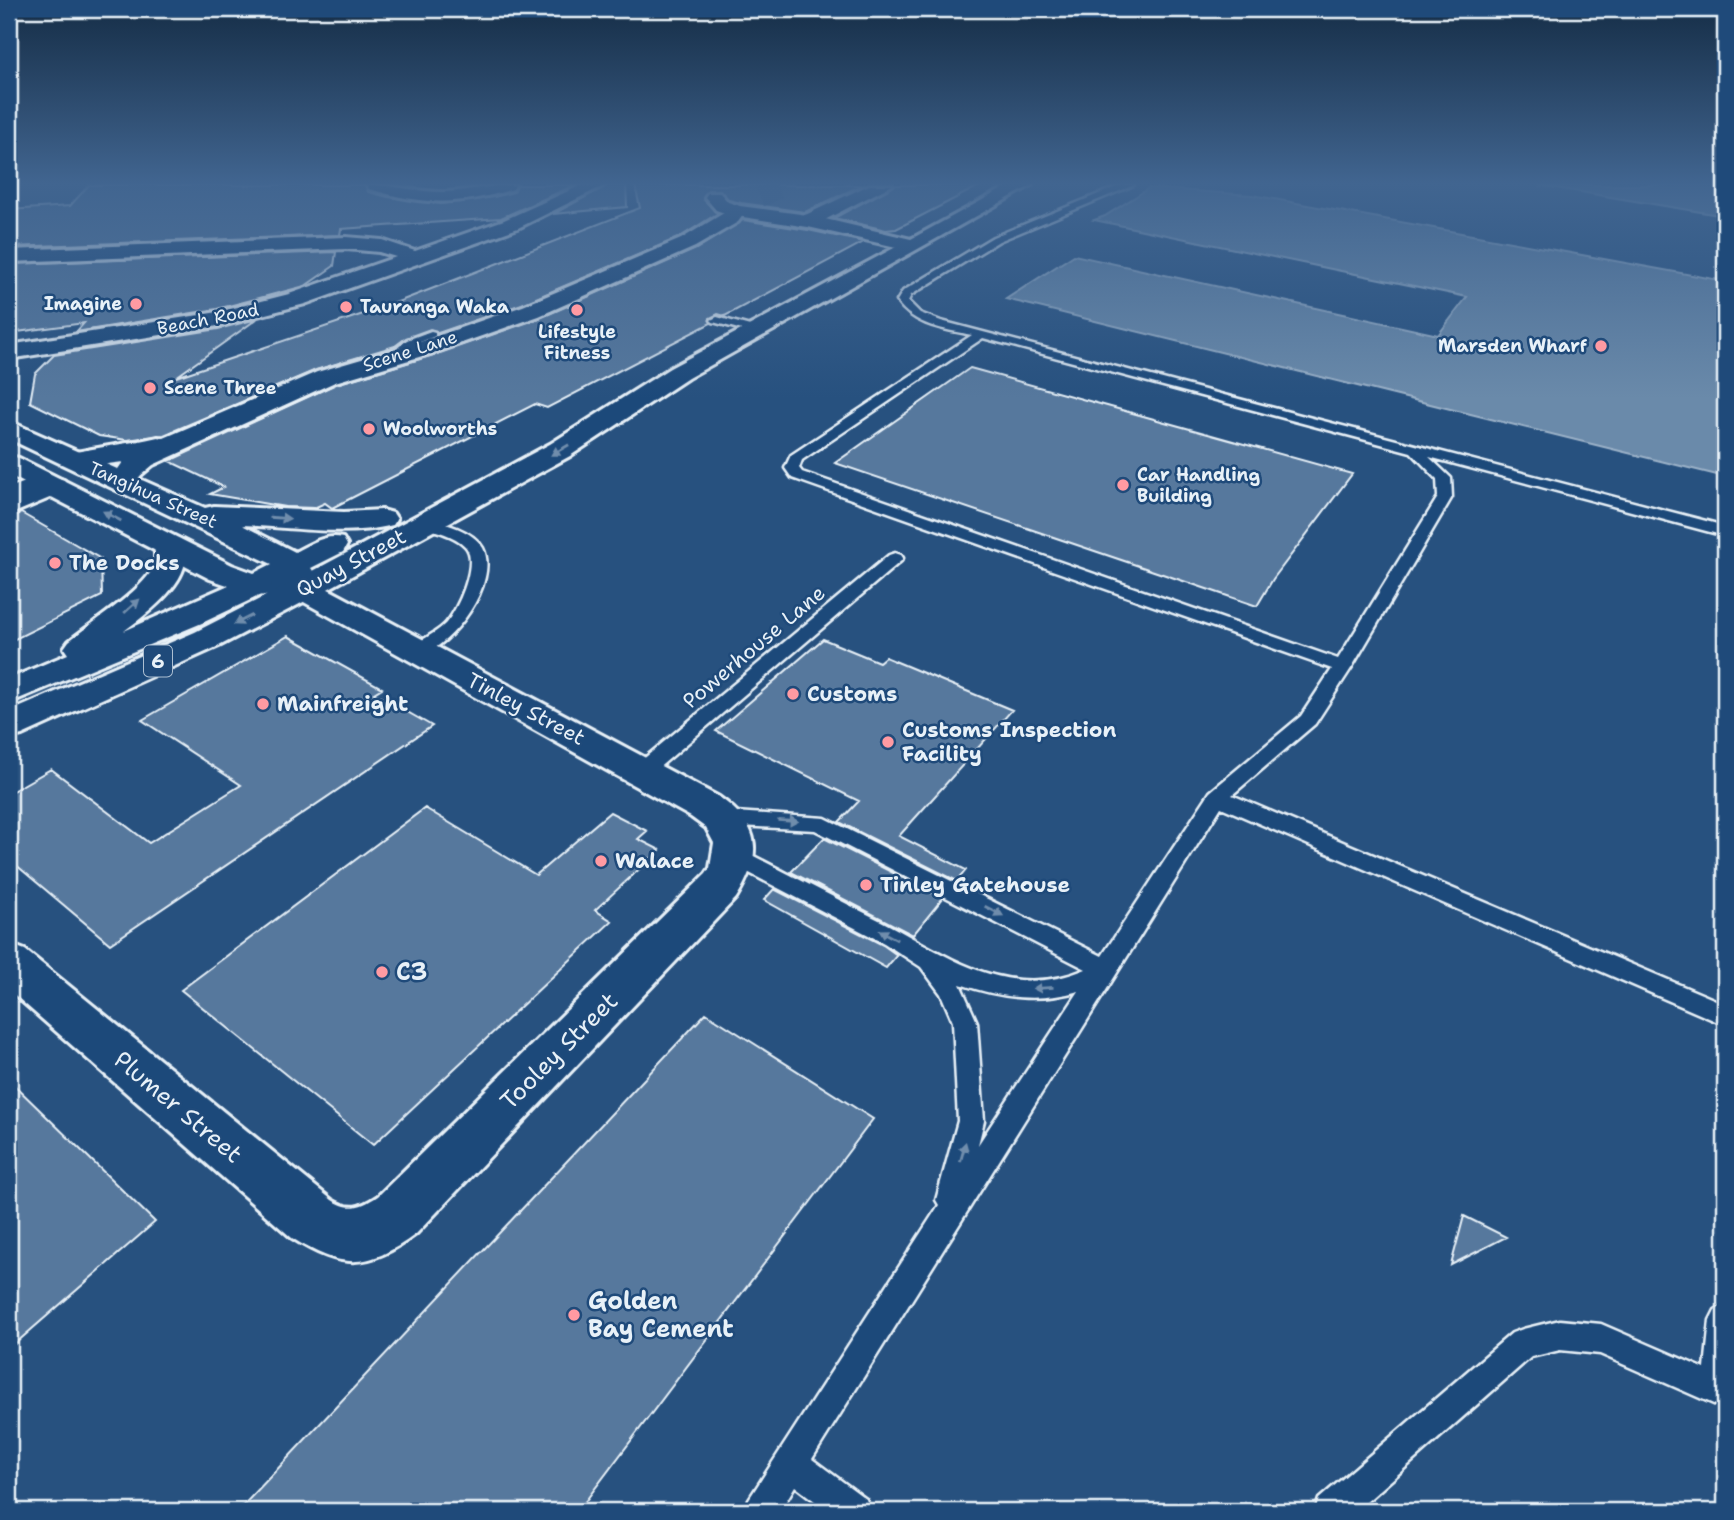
<svg xmlns="http://www.w3.org/2000/svg" width="1734" height="1520" font-family="'Shantell Sans',sans-serif">
  <style>
    .water { fill: #6b8aaa; stroke: #9db3c9; stroke-width: 2 }
    .building { fill: #57789d; stroke: #e8f1f8; stroke-width: 2 }
    .lines { fill: none; stroke-linecap: round; stroke-linejoin: round }
    .street-tunnel { stroke: #446991; stroke-width: 20; stroke-dasharray: 20 10; stroke-linecap: butt }
    .lane-casing { stroke: #e8f1f8; stroke-width: 5 }
    .street-casing { stroke: #e8f1f8; stroke-width: 6 }
    .secondary-casing { stroke: #e8f1f8; stroke-width: 6 }
    .primary-casing { stroke: #e8f1f8; stroke-width: 6 }
    .lane { fill: #1f4a7a; fill-rule: evenodd }
    .street { fill: #1f4a7a; fill-rule: evenodd }
    .secondary { fill: #1f4a7a; fill-rule: evenodd }
    .primary { fill: #1f4a7a; fill-rule: evenodd }
    .oneway { fill: #6f8dac }
    .poi-dot { fill: #ff9aa2; stroke: #1f4a7a; stroke-width: 2.5 }
    .labels { text-anchor: middle; stroke-width: 5; stroke-linejoin: round; paint-order: stroke }
    .far-poi-label { font-size: 18px; font-weight: bold; fill: #e8f1f8; stroke: #1f4a7a; text-anchor: start }
    .far-street-label { font-size: 18px; fill: #e8f1f8; stroke: #1f4a7a }
    .shield { fill: #1f4a7a; stroke: #acbfd2; stroke-width: 2 }
    .shield-label { font-size: 19px; font-weight: bold; fill: #e8f1f8 }
    .poi-label { font-size: 21px; font-weight: bold; fill: #e8f1f8; stroke: #1f4a7a; text-anchor: start }
    .street-label { font-size: 21px; fill: #e8f1f8; stroke: #1f4a7a }
    .near-poi-label { font-size: 24px; font-weight: bold; fill: #e8f1f8; stroke: #1f4a7a; text-anchor: start }
    .near-street-label { font-size: 24px; fill: #e8f1f8; stroke: #1f4a7a }
  </style>
  <rect width="100%" height="100%" fill="#27517f"/>
  <filter id="ink" filterUnits="userSpaceOnUse"><feTurbulence type="fractalNoise" baseFrequency=".0143" numOctaves="2"/><feDisplacementMap in="SourceGraphic" scale="14" xChannelSelector="R" yChannelSelector="G"/><feConvolveMatrix kernelMatrix="1 2 1 2 8 2 1 2 1" color-interpolation-filters="sRGB"/></filter>
  <g filter="url(#ink)">
    <path class="water" d="M 1538,185 L 1725,185 L 1725,216 Z
      M 1149,188 L 1252,195 L 1725,281 L 1725,477 L 1006,299 L 1074,255 L 1438,335 L 1467,297 L 1094,220 L 1105,216 Z"/>
    <path class="building" d="M 89,185 L 365,185 L 368,192 L 388,197 L 441,204 L 494,197 L 514,192 L 517,185 L 575,185 L 501,218 L 341,229 L 340,235 L 9,247 L 9,210 L 70,206 Z
      M 608,185 L 626,185 L 627,207 L 553,214 Z
      M 635,185 L 862,185 L 805,212 L 741,203 L 729,200 L 720,190 L 708,190 L 703,199 L 718,213 L 680,237 L 522,304 L 438,333 L 430,329 L 406,338 L 395,346 L 316,370 L 164,435 L 127,440 L 99,436 L 30,402 L 35,374 L 54,355 L 218,329 L 257,319 L 176,377 L 390,305 L 640,208 Z
      M 895,185 L 981,185 L 896,229 L 886,230 L 834,218 Z
      M 743,220 L 808,230 L 864,242 L 725,316 L 718,314 L 710,318 L 711,323 L 547,408 L 535,404 L 332,508 L 325,503 L 314,508 L 285,507 L 210,494 L 224,487 L 169,461 L 336,384 L 437,354 L 540,318 L 696,249 Z
      M 336,252 L 334,266 L 305,286 L 217,309 L 76,332 L 84,323 L 9,333 L 9,264 Z
      M 970,368 L 1190,429 L 1352,474 L 1273,579 L 1257,606 L 835,463 Z
      M 21,513 L 101,559 L 102,596 L 9,642 L 9,518 Z
      M 288,636 L 382,688 L 374,693 L 432,726 L 110,944 L 9,859 L 9,793 L 51,769 L 149,843 L 241,785 L 142,720 Z
      M 823,639 L 879,662 L 885,657 L 1012,710 L 899,836 L 966,870 L 957,881 L 839,822 L 859,801 L 716,731 Z
      M 425,808 L 536,875 L 610,812 L 647,831 L 638,839 L 660,850 L 595,910 L 612,921 L 373,1145 L 181,990 Z
      M 824,838 L 943,898 L 913,935 L 791,872 Z
      M 774,889 L 883,945 L 897,955 L 886,968 L 764,900 Z
      M 706,1013 L 873,1119 L 578,1511 L 238,1511 Z
      M 9,1080 L 155,1222 L 9,1349 Z
      M 1464,1216 L 1506,1237 L 1451,1265 Z"/>
    <g class="lines">
      <path class="street-tunnel" d="M 760,197 L 787,185"/>
      <defs>
        <path id="lane" d="M 1121,185 L 1134,185 L 999,241 L 911,295 L 908,301 L 920,313 L 941,321 L 1725,526 L 1725,536 L 1429,457 L 1451,478 L 1452,497 L 1352,667 L 1315,724 L 1232,795 L 1725,1004 L 1725,1025 L 1221,807 L 812,1459 L 866,1499 L 870,1511 L 828,1511 L 795,1486 L 780,1511 L 745,1511 L 749,1499 L 939,1205 L 936,1200 L 958,1121 L 953,1022 L 941,994 L 921,967 L 884,943 L 728,862 L 724,856 L 728,850 L 735,848 L 742,850 C 789,874 835,898 881,921 C 947,955 1007,1003 1086,969 L 815,830 L 720,825 L 713,823 L 710,818 L 713,813 L 720,811 L 825,818 L 1102,956 L 1210,792 L 1301,716 L 1332,669 L 792,478 L 785,468 L 791,455 L 972,335 C 944,329 914,326 897,301 L 903,291 L 993,237 ZM 983,338 L 1411,452 L 1437,479 L 1438,497 L 1338,659 L 802,472 L 799,468 L 802,460 ZM 960,984 C 1000,998 1038,1003 1079,991 L 978,1145 L 984,1121 L 977,1022 Z
          M 717,317 L 761,329 L 763,331 L 757,334 L 713,322 L 711,320 Z
          M 431,331 L 435,332 L 435,336 L 415,344 L 398,359 L 388,356 L 407,340 Z
          M 42,476 L 47,477 L 47,483 L 9,497 L 9,488 Z
          M 426,519 C 444,523 473,530 483,548 C 500,582 452,648 418,656 L 409,651 C 418,640 434,635 444,625 C 457,613 480,561 465,546 C 455,535 435,531 421,526 L 419,523 L 421,520 Z
          M 895,553 L 901,555 L 903,558 L 901,561 L 649,776 L 635,776 L 632,771 L 635,766 L 889,555 Z
          M 1725,1305 L 1725,1409 L 1600,1354 L 1560,1350 L 1531,1357 L 1356,1511 L 1315,1511 L 1319,1499 L 1512,1333 L 1523,1329 L 1560,1320 L 1601,1324 L 1705,1369 L 1710,1320 L 1715,1310 Z"/>
        <path id="street" d="M 367,185 C 393,185 418,192 444,192 C 468,191 491,185 515,185 L 513,189 C 459,206 423,205 369,189 Z
          M 869,185 L 892,185 L 815,225 L 801,225 L 799,221 L 801,217 Z
          M 737,205 L 746,211 L 738,222 L 695,247 L 539,316 L 436,352 L 335,382 L 153,465 L 140,476 L 133,488 L 123,491 L 113,488 L 109,482 L 123,462 L 77,468 L 67,466 L 63,460 L 67,454 C 97,447 128,444 158,437 L 164,438 L 317,372 L 420,342 L 523,306 L 681,239 Z
          M 54,477 L 64,480 L 68,486 L 64,492 L 9,515 L 9,495 Z
          M 304,579 L 315,582 L 719,797 C 763,828 762,855 736,898 L 416,1234 C 368,1269 343,1270 292,1238 L 9,990 L 9,944 L 25,950 L 332,1200 C 350,1211 360,1208 378,1196 L 706,874 L 710,868 L 714,843 L 706,828 L 691,817 L 293,596 L 288,589 L 293,582 Z"/>
        <path id="secondary" d="M 582,185 L 605,185 L 518,228 L 305,304 L 218,326 L 9,359 L 9,345 L 218,312 L 289,294 L 396,257 L 379,252 L 346,249 L 9,262 L 9,250 L 346,237 L 382,240 L 415,251 L 504,220 Z
          M 1010,185 L 1032,185 L 688,378 L 570,456 L 315,596 L 304,599 L 291,594 L 281,597 L 256,595 L 210,579 L 9,475 L 9,456 L 19,458 L 232,565 L 254,573 L 272,564 L 9,439 L 9,421 L 205,508 L 214,506 L 344,512 L 382,510 L 393,513 L 397,519 L 393,525 C 345,537 290,527 242,525 L 295,552 C 311,544 324,534 343,538 L 347,545 L 343,552 L 311,568 L 313,571 L 550,444 L 670,368 L 896,247 L 808,227 L 730,215 L 716,210 L 705,197 L 708,193 L 720,193 L 728,202 L 740,206 L 808,215 L 911,239 Z"/>
        <path id="primary" d="M 169,537 L 180,539 C 203,573 148,613 124,631 L 245,578 L 256,575 L 267,578 L 272,585 L 267,592 L 202,623 L 9,703 L 9,679 L 68,654 L 64,648 L 69,641 C 90,624 142,591 153,568 C 157,561 155,553 154,546 L 158,539 Z
          M 304,579 L 315,582 L 320,589 L 315,596 L 219,646 L 22,735 L 9,738 L 9,712 L 195,632 L 293,582 Z"/>
      </defs>
      <use href="#lane" class="lane-casing"/>
      <use href="#street" class="street-casing"/>
      <use href="#secondary" class="secondary-casing"/>
      <use href="#primary" class="primary-casing"/>
      <use href="#lane" class="lane"/>
      <use href="#street" class="street"/>
      <use href="#secondary" class="secondary"/>
      <use href="#primary" class="primary"/>
    </g>
    <defs><path id="oneway-solid" d="M-6-.8H1V-3.2L6.5 0L1 3.2V.8H-6Z" transform="scale(1.75)"/></defs>
    <g class="oneway">
      <use href="#oneway-solid" transform="translate(560 450) rotate(150)"/>
      <use href="#oneway-solid" transform="translate(112 516) rotate(-152)"/>
      <use href="#oneway-solid" transform="translate(280 518) rotate(4)"/>
      <use href="#oneway-solid" transform="translate(132 606) rotate(-42)"/>
      <use href="#oneway-solid" transform="translate(243 620) rotate(153)"/>
      <use href="#oneway-solid" transform="translate(788 821) rotate(3)"/>
      <use href="#oneway-solid" transform="translate(994 911) rotate(27)"/>
      <use href="#oneway-solid" transform="translate(888 935) rotate(-151)"/>
      <use href="#oneway-solid" transform="translate(1043 988) rotate(177)"/>
      <use href="#oneway-solid" transform="translate(963 1152) rotate(-75)"/>
    </g>
  </g>
  <linearGradient id="sky" x2="0" y2="1"><stop stop-color="#152d46"/><stop offset="0.46" stop-color="#416590"/><stop offset="1" stop-color="#416590" stop-opacity="0"/></linearGradient>
  <rect width="1734" height="398" fill="url(#sky)"/>
  <g class="poi-dot">
    <circle cx="136" cy="304" r="7"/>
    <circle cx="346" cy="307" r="7"/>
    <circle cx="577" cy="310" r="7"/>
    <circle cx="1601" cy="346" r="7"/>
    <circle cx="150" cy="388" r="7"/>
    <circle cx="369" cy="429" r="7"/>
    <circle cx="1123" cy="485" r="7"/>
    <circle cx="55" cy="563" r="7"/>
    <circle cx="793" cy="694" r="7"/>
    <circle cx="263" cy="704" r="7"/>
    <circle cx="888" cy="742" r="7"/>
    <circle cx="601" cy="861" r="7"/>
    <circle cx="866" cy="885" r="7"/>
    <circle cx="382" cy="972" r="7"/>
    <circle cx="574" cy="1315" r="7"/>
  </g>
  <g class="labels">
    <g class="far-poi-label">
      <text x="122" y="310" text-anchor="end">Imagine</text>
      <text x="360" y="313">Tauranga Waka</text>
      <text x="577" y="338" text-anchor="middle">Lifestyle<tspan x="577" dy="21">Fitness</tspan></text>
      <text x="1587" y="352" text-anchor="end">Marsden Wharf</text>
      <text x="164" y="394">Scene Three</text>
      <text x="383" y="435">Woolworths</text>
      <text x="1137" y="481">Car Handling<tspan x="1137" dy="21">Building</tspan></text>
    </g>
    <g class="far-street-label">
      <text transform="translate(208 319) rotate(-11)" y="6">Beach Road</text>
      <text transform="translate(410 351) rotate(-18)" y="6">Scene Lane</text>
      <text transform="translate(153 495) rotate(24)" y="6">Tangihua Street</text>
    </g>
    <rect class="shield" x="144" y="645.5" width="28" height="31" rx="5"/>
    <g class="shield-label">
      <text x="158" y="668">6</text>
    </g>
    <g class="poi-label">
      <text x="69" y="570">The Docks</text>
      <text x="807" y="701">Customs</text>
      <text x="277" y="711">Mainfreight</text>
      <text x="902" y="737">Customs Inspection<tspan x="902" dy="24">Facility</tspan></text>
      <text x="615" y="868">Walace</text>
      <text x="880" y="892">Tinley Gatehouse</text>
    </g>
    <g class="street-label">
      <text transform="translate(351 563) rotate(-28)" y="7">Quay Street</text>
      <text transform="translate(754 647) rotate(-40)" y="7">Powerhouse Lane</text>
      <text transform="translate(526 709) rotate(28)" y="7">Tinley Street</text>
    </g>
    <g class="near-poi-label">
      <text x="396" y="980">C3</text>
      <text x="588" y="1309">Golden<tspan x="588" dy="28">Bay Cement</tspan></text>
    </g>
    <g class="near-street-label">
      <text transform="translate(559 1051) rotate(-45)" y="8">Tooley Street</text>
      <text transform="translate(178 1107) rotate(40)" y="8">Plumer Street</text>
    </g>
  </g>
  <rect width="1734" height="1520" fill="none" stroke="#1f4a7a" stroke-width="35"/>
  <rect x="18" y="18" width="1699" height="1485" fill="none" stroke="#e8f1f8" stroke-width="2.5" filter="url(#ink)"/>
</svg>
